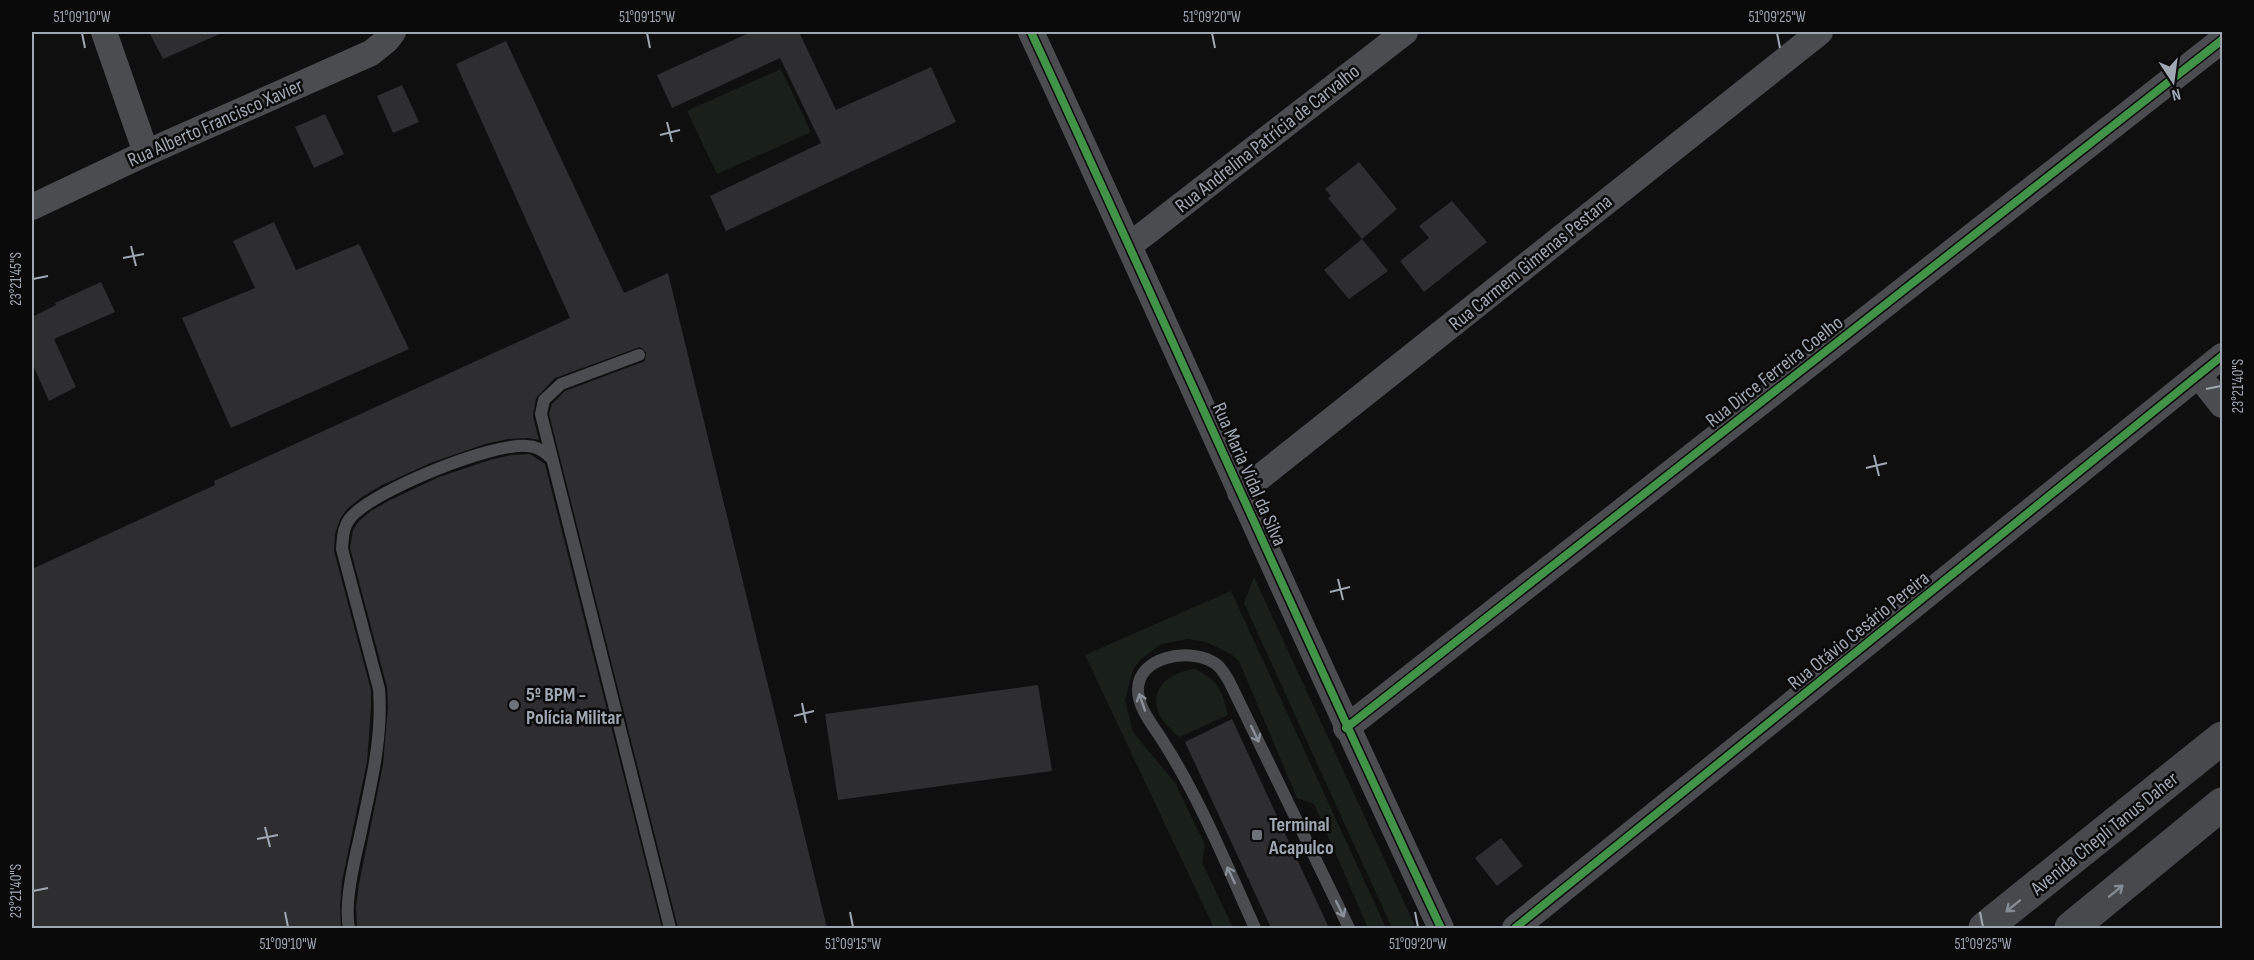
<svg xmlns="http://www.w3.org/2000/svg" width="2254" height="960" font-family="'Sofia Sans Condensed',sans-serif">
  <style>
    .green { fill: #19201a }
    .building { fill: #2e2e30 }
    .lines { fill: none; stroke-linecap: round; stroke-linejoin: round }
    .lane { stroke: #4a4c4f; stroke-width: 12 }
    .street { stroke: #4a4c4f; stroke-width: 26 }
    .secondary { stroke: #48494c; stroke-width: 33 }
    .cycleway-casing { stroke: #0a0a0b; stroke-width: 11 }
    .cycleway { stroke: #419447; stroke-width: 8 }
    .oneway { stroke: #8a9099 }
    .oneway2 { stroke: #858b93 }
    .ticks { fill: none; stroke: #9fa7b2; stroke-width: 2 }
    .poi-dot { fill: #6d7279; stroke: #0a0a0b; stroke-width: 2 }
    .labels { text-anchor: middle; stroke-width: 5; stroke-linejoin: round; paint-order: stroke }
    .street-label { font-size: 20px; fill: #9fa7b2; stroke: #0a0a0b }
    .poi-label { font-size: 20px; font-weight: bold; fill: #9fa7b2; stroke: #0a0a0b; text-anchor: start }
    .neatline { fill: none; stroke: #9fa7b2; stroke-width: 2 }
    .ticks-label { font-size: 15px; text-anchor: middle; fill: #9fa7b2 }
  </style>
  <rect width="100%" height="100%" fill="#0f0f10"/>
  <path class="green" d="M 781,69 L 811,132 L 717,174 L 687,111 Z
    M 1254,577 L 1416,928 L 1392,928 L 1244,603 Z
    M 1231,591 L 1386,928 L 1368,928 L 1314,804 L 1297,798 L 1239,661 L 1231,654 L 1206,642 L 1188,639 L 1161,644 L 1139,661 L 1133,670 L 1125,700 L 1133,732 L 1175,783 L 1205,845 L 1202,862 L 1233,928 L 1214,928 L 1085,655 Z
    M 1195,669 C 1219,681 1222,690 1228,715 L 1179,737 C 1171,729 1162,722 1158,711 C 1149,686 1174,671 1195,669 Z"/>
  <path class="building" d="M 149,32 L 224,32 L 163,59 Z
    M 751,32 L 799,32 L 836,110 L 931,67 L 956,122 L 726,231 L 710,196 L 821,143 L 780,58 L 672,108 L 657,75 Z
    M 506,41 L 624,293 L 668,273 L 827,928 L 678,928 L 549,414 L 552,404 L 565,391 L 645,361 L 646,352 L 640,347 L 555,378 L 536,398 L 533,416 L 539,440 L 528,438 L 508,439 L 485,444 L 433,462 L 382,485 L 362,497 L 347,509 L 340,519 L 335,534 L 334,551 L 371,690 L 371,708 L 367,762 L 342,881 L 340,907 L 341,928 L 32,928 L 32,569 L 215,485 L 214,481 L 570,318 L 456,64 Z
    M 402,85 L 419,122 L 393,133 L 377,96 Z
    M 325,114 L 344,154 L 314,168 L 295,127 Z
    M 1359,162 L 1397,209 L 1362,239 L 1328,198 L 1331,196 L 1325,189 Z
    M 1452,201 L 1487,242 L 1424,292 L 1400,261 L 1429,238 L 1419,226 Z
    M 274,222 L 296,270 L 359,244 L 409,349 L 231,428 L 182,318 L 255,288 L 233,241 Z
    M 1362,239 L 1388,271 L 1349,299 L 1324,270 Z
    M 101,282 L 115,312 L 54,339 L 76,387 L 49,401 L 32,363 L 32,317 L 56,305 L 55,303 Z
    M 530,454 L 545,464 L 662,928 L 357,928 L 356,907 L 359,884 L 383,765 L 388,707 L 387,687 L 350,548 L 353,530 L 359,521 L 371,511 L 390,500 L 439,477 L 490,460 L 511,455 Z
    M 1038,685 L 1052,771 L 838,800 L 825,714 Z
    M 1232,719 L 1329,928 L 1271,928 L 1185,742 Z
    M 1501,838 L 1523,866 L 1497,886 L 1475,858 Z"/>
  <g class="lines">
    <path class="lane" d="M 639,355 L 561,384 L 544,400 L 541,414 L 670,928
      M 349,928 C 344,903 354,862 360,836 C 370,788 383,739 379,689 L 342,549 C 343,536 343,525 353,515 C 379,489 490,443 527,446 C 537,446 544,451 551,458
      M 1255,928 C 1227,866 1201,801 1164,743 C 1155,728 1138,709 1138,690 C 1138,657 1187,648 1211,661 C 1220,665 1224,673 1229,681 L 1349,928"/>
    <path class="street" d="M 104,32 L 146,153
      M 1031,32 C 1169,330 1301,631 1441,928
      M 32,207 L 146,153 L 371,53 L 387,40 L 393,32
      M 1130,245 L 1405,32
      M 2199,376 L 2222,405
      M 1240,493 L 1820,32
      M 1346,728 L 2222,40
      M 1515,928 L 2222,356"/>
    <path class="secondary" d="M 1985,928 L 2222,738
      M 2071,928 L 2222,804"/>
    <defs>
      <path id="cycleway" d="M 1031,32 C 1169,330 1301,631 1441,928
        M 1346,728 L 2222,40
        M 1515,928 L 2222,356"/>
    </defs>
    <use href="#cycleway" class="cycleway-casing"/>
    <use href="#cycleway" class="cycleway"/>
  </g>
  <defs><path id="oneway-shaft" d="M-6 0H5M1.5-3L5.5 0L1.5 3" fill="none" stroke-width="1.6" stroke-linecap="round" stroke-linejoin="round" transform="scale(1.5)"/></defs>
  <g class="oneway">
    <use href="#oneway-shaft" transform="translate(1142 702) rotate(-109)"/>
    <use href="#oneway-shaft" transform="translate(1255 734) rotate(64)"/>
    <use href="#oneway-shaft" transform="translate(1231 875) rotate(-115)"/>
    <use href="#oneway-shaft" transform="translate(1340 909) rotate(64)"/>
  </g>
  <g class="oneway2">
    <use href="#oneway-shaft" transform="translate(2116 891) rotate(-39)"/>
    <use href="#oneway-shaft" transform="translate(2013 906) rotate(141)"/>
  </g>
  <path class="ticks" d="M 82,33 L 85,48M 647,33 L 650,48M 1212,33 L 1215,48M 1777,33 L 1780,48M 667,122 L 672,142M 660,135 L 680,130M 131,246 L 136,266M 123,258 L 144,254M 33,279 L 48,276M 2206,389 L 2221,386M 1874,455 L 1879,476M 1866,468 L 1887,463M 1338,579 L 1343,600M 1330,592 L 1350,587M 802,703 L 806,723M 794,716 L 814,711M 265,827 L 270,847M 257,839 L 278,835M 33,891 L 48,888M 285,912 L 288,927M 850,912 L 853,927M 1415,912 L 1418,927M 1980,912 L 1983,927"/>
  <g class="poi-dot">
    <circle cx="514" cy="705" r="6"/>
    <rect x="1251" y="829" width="12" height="12" rx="3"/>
  </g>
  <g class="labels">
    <g class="street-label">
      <text transform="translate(215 122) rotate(-24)" y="7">Rua Alberto Francisco Xavier</text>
      <text transform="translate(1267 138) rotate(-38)" y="7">Rua Andrelina Patrícia de Carvalho</text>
      <text transform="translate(1530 262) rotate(-39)" y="7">Rua Carmem Gimenas Pestana</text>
      <text transform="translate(1774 371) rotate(-38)" y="7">Rua Dirce Ferreira Coelho</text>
      <text transform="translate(1250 474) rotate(66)" y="7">Rua Maria Vidal da Silva</text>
      <text transform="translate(1858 630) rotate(-39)" y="7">Rua Otávio Cesário Pereira</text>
      <text transform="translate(2104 833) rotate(-39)" y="7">Avenida Chepli Tanus Daher</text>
    </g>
    <g class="poi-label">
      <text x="526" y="701">5º BPM -<tspan x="526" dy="23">Polícia Militar</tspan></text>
      <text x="1269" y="831">Terminal<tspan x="1269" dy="23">Acapulco</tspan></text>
    </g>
  </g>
  <rect width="2254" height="960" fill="none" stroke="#0a0a0b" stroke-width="66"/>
  <g transform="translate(2173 81) rotate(167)" stroke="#0a0a0b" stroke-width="4.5" paint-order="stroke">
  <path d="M0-4.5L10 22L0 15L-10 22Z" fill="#9fa7b2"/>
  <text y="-9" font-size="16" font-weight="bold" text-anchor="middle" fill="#9fa7b2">N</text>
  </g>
  <rect x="33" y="33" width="2188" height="894" class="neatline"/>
  <g class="ticks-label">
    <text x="82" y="22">51°09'10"W</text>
    <text x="647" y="22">51°09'15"W</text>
    <text x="1212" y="22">51°09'20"W</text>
    <text x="1777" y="22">51°09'25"W</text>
    <text transform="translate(16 279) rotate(-90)" y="5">23°21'45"S</text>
    <text transform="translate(2238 386) rotate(-90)" y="5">23°21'40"S</text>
    <text transform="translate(16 891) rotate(-90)" y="5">23°21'40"S</text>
    <text x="288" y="949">51°09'10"W</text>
    <text x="853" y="949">51°09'15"W</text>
    <text x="1418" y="949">51°09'20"W</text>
    <text x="1983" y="949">51°09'25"W</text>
  </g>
</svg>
